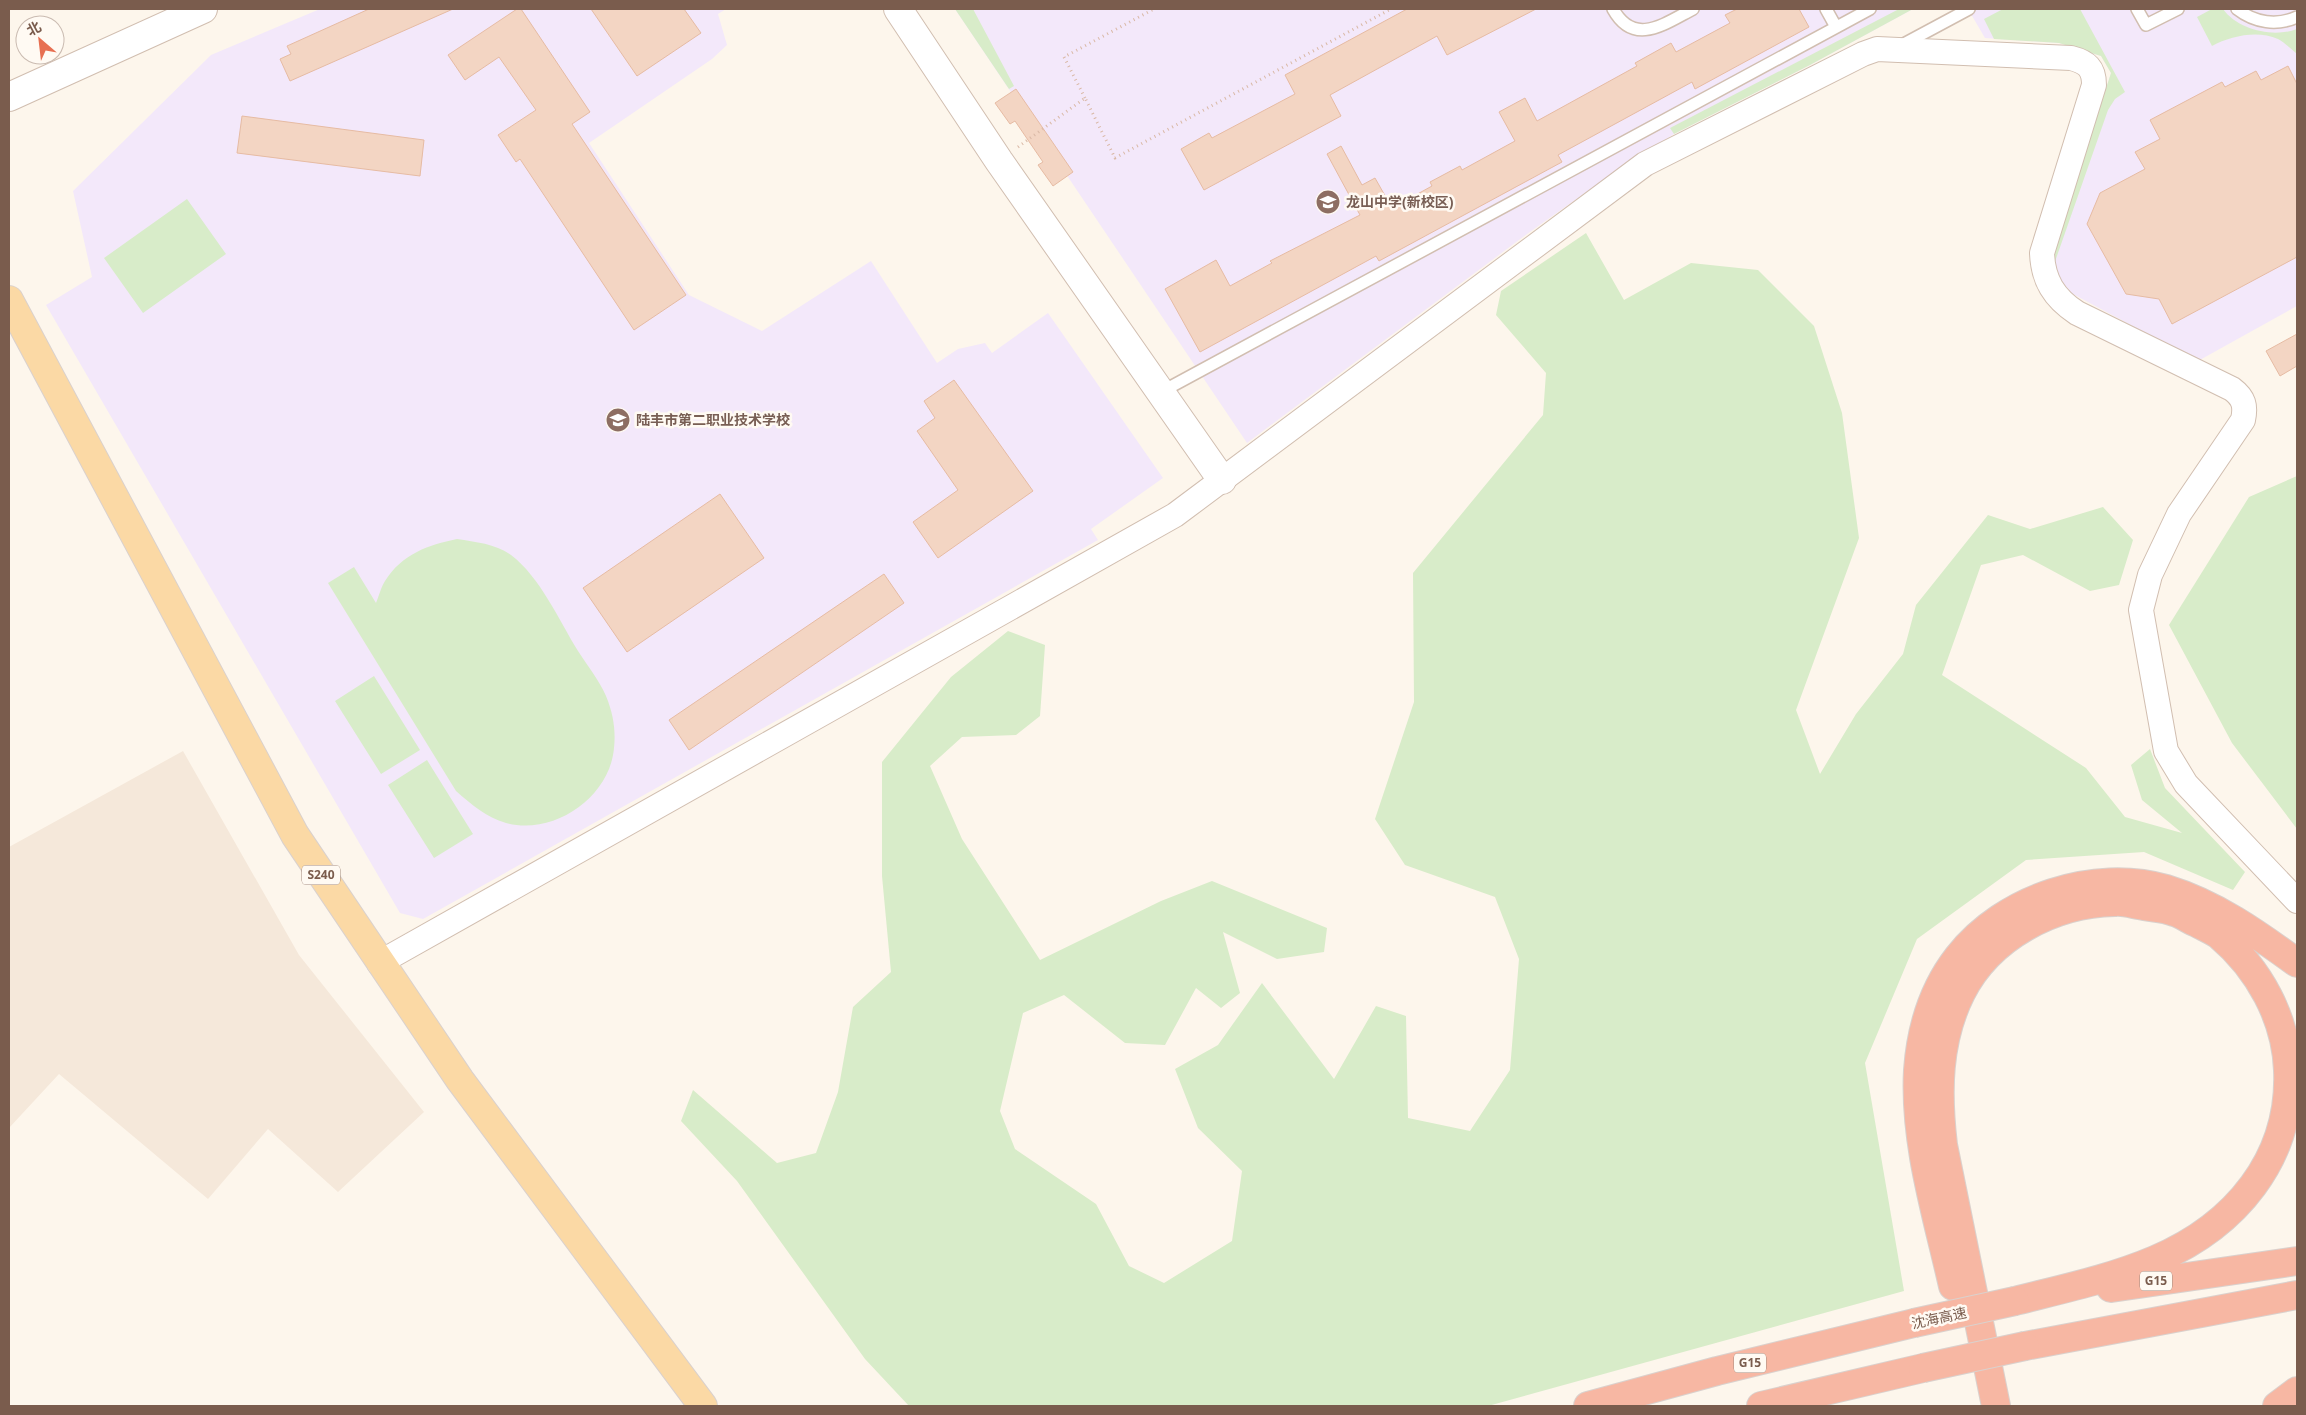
<svg xmlns="http://www.w3.org/2000/svg" width="2306" height="1415" font-family="'Noto Sans','Noto Sans SC',sans-serif">
  <style>
    .residential { fill: #f5e8da }
    .education { fill: #f3e8fa }
    .green { fill: #d8ecc9 }
    .building { fill: #f3d5c3; stroke: #e6bba3 }
    .lines { fill: none; stroke-linecap: round; stroke-linejoin: round }
    .service-casing { stroke: #d1beb0; stroke-width: 14 }
    .minor-casing { stroke: #d1beb0; stroke-width: 26 }
    .tertiary-casing { stroke: #d1beb0; stroke-width: 30 }
    .primary-casing { stroke: #dad1cd; stroke-width: 30 }
    .motorway-casing { stroke: #dad1cd; stroke-width: 30 }
    .path { stroke: #d9b8a5; stroke-width: 3; stroke-dasharray: 1 4; stroke-linecap: butt }
    .service { stroke: #fff; stroke-width: 11 }
    .minor { stroke: #fff; stroke-width: 24 }
    .tertiary { stroke: #fff; stroke-width: 28 }
    .primary { stroke: #fbd9a5; stroke-width: 28 }
    .motorway { stroke: #f7b7a3; stroke-width: 28 }
    .motorway-bridge-casing { stroke: #dad1cd; stroke-width: 30; stroke-linecap: butt }
    .motorway-bridge { stroke: #f7b7a3; stroke-width: 28 }
    .labels { text-anchor: middle; stroke-width: 5; stroke-linejoin: round; paint-order: stroke }
    .shield { fill: #fffaf3; stroke: #a28b7f; stroke-width: 1 }
    .shield-label { font-size: 12px; font-weight: bold; fill: #7a5c4d }
    .education-label { font-size: 14px; font-weight: bold; fill: #785e54; stroke: #fffaf3; text-anchor: start }
    .street-label { font-size: 14px; fill: #7a5c4d; stroke: #fffaf3 }
  </style>
  <rect width="100%" height="100%" fill="#fdf6ec"/>
  <path class="residential" d="M 183,751 L 299,955 L 424,1112 L 338,1192 L 268,1129 L 208,1199 L 59,1074 L 9,1128 L 9,847 Z"/>
  <path class="education" d="M 320,9 L 726,9 L 718,14 L 727,45 L 712,59 L 589,143 L 689,295 L 762,331 L 871,261 L 937,363 L 958,349 L 985,343 L 992,353 L 1048,313 L 1163,478 L 1091,529 L 1098,540 L 423,919 L 400,913 L 46,305 L 92,277 L 73,191 L 211,55 Z
    M 955,9 L 1913,9 L 1810,65 L 1674,134 L 1616,171 L 1527,234 L 1247,443 Z
    M 1968,9 L 2297,9 L 2297,306 L 2198,361 L 2058,286 L 2051,257 L 2111,73 L 2101,56 L 2059,43 L 1985,38 Z"/>
  <path class="green" d="M 955,9 L 973,9 L 1014,86 L 1009,89 Z
    M 1899,9 L 1913,9 L 1810,65 L 1674,134 L 1670,128 Z
    M 2003,9 L 2080,9 L 2125,92 L 2115,99 L 2108,110 L 2051,273 L 2051,257 L 2111,73 L 2101,56 L 2059,43 L 1994,39 L 1984,19 Z
    M 2212,9 L 2223,9 C 2238,30 2274,38 2297,29 L 2297,54 C 2291,49 2285,43 2278,39 C 2257,30 2231,36 2212,46 L 2197,17 Z
    M 187,199 L 226,254 L 143,313 L 104,258 Z
    M 1586,233 L 1624,300 L 1691,263 L 1758,270 L 1814,326 L 1842,413 L 1859,538 L 1796,710 L 1820,774 L 1856,714 L 1903,654 L 1916,605 L 1988,515 L 2030,529 L 2103,507 L 2133,540 L 2119,585 L 2090,591 L 2023,555 L 1981,565 L 1942,675 L 2086,768 L 2125,817 L 2182,833 L 2142,800 L 2131,765 L 2150,749 L 2165,788 L 2245,872 L 2233,890 L 2144,852 L 2026,860 L 1917,939 L 1865,1063 L 1904,1291 L 1488,1406 L 909,1406 L 865,1359 L 737,1181 L 681,1121 L 693,1090 L 777,1163 L 816,1153 L 838,1092 L 853,1007 L 891,972 L 882,876 L 882,762 L 951,677 L 1008,631 L 1045,645 L 1040,716 L 1016,735 L 962,737 L 930,766 L 962,839 L 1040,960 L 1161,901 L 1212,881 L 1327,928 L 1324,952 L 1277,959 L 1223,932 L 1240,993 L 1221,1008 L 1196,988 L 1165,1045 L 1125,1043 L 1064,995 L 1023,1013 L 1000,1111 L 1015,1149 L 1096,1204 L 1129,1266 L 1164,1283 L 1232,1241 L 1242,1171 L 1198,1128 L 1175,1069 L 1218,1045 L 1262,983 L 1334,1079 L 1376,1006 L 1406,1016 L 1408,1118 L 1470,1131 L 1510,1070 L 1519,959 L 1495,897 L 1405,865 L 1375,819 L 1414,702 L 1413,573 L 1543,415 L 1546,373 L 1496,315 L 1501,291 Z
    M 2297,476 L 2297,829 L 2232,743 L 2169,625 L 2249,497 Z
    M 457,539 C 476,542 496,544 511,555 C 540,577 559,620 578,651 C 587,665 599,680 606,696 C 613,713 616,730 614,748 C 610,797 554,836 506,823 C 486,817 472,805 456,791 L 328,583 L 354,567 L 376,603 C 379,596 381,587 385,581 C 402,554 428,545 457,539 Z
    M 374,676 L 420,750 L 381,774 L 335,701 Z
    M 427,760 L 473,834 L 434,858 L 388,785 Z"/>
  <path class="building" d="M 369,9 L 453,9 L 290,81 L 280,59 L 291,54 L 287,46 Z
    M 517,9 L 521,9 L 590,112 L 572,124 L 686,295 L 634,330 L 520,159 L 516,162 L 498,135 L 536,110 L 499,57 L 465,80 L 448,55 Z
    M 591,9 L 684,9 L 701,33 L 637,76 Z
    M 1407,9 L 1536,9 L 1447,55 L 1437,36 L 1330,95 L 1341,116 L 1204,190 L 1181,149 L 1209,133 L 1212,138 L 1295,94 L 1285,75 Z
    M 1737,9 L 1799,9 L 1809,27 L 1695,89 L 1692,82 L 1558,155 L 1562,162 L 1379,261 L 1376,256 L 1200,352 L 1165,289 L 1216,260 L 1230,286 L 1272,263 L 1270,261 L 1360,215 L 1327,154 L 1341,146 L 1362,185 L 1375,178 L 1392,208 L 1432,186 L 1430,182 L 1460,166 L 1462,170 L 1515,141 L 1499,112 L 1525,98 L 1537,121 L 1637,66 L 1635,63 L 1671,43 L 1676,52 L 1730,23 L 1725,15 Z
    M 2288,66 L 2297,84 L 2297,257 L 2172,324 L 2159,299 L 2126,294 L 2087,224 L 2100,193 L 2145,169 L 2135,152 L 2160,139 L 2150,120 L 2222,82 L 2225,87 L 2256,71 L 2261,80 Z
    M 1016,89 L 1073,172 L 1053,186 L 1038,165 L 1043,162 L 1015,121 L 1010,124 L 995,103 Z
    M 242,116 L 424,140 L 420,176 L 237,153 Z
    M 2297,334 L 2297,366 L 2280,376 L 2266,351 Z
    M 954,380 L 1033,491 L 938,558 L 913,522 L 958,490 L 917,431 L 935,418 L 924,401 Z
    M 720,494 L 764,558 L 627,652 L 583,588 Z
    M 884,574 L 904,603 L 689,750 L 669,720 Z"/>
  <g class="lines">
    <defs>
      <path id="service" d="M 1613,9 C 1634,47 1664,24 1693,9
        M 1826,9 L 1836,27
        M 2137,9 L 2146,25 L 2178,9
        M 2237,9 C 2255,23 2277,26 2297,17
        M 1900,46 L 1969,9
        M 1161,392 L 1870,9"/>
      <path id="minor" d="M 379,963 L 1175,515 L 1645,164 L 1863,54 L 1877,49 L 2071,58 C 2087,62 2094,68 2094,85 L 2042,253 C 2043,280 2054,298 2077,313 L 2232,389 C 2244,398 2246,406 2243,420 L 2179,514 L 2150,575 L 2141,610 L 2166,751 L 2186,784 L 2297,901"/>
      <path id="tertiary" d="M 898,9 L 999,161 L 1222,480
        M 9,97 L 203,9"/>
      <path id="primary" d="M 9,300 L 295,835 L 460,1080 L 703,1406"/>
      <path id="motorway" d="M 1953,1286 C 1937,1215 1914,1143 1918,1070 C 1921,1029 1933,989 1958,957 C 2004,898 2094,868 2166,889 C 2215,904 2256,933 2297,963
        M 2111,1288 L 2297,1261
        M 2025,1346 L 2297,1295
        M 1588,1406 L 1717,1371 L 1914,1323
        M 1761,1406 L 1923,1368
        M 1996,1406 L 1943,1145 C 1937,1093 1937,1041 1961,993 C 1989,937 2053,903 2115,902 C 2124,901 2135,905 2144,906 C 2154,908 2165,908 2174,912 C 2182,914 2189,920 2197,923 C 2204,927 2212,930 2219,935 C 2259,969 2286,1018 2288,1070 C 2292,1159 2235,1226 2155,1260 C 2110,1279 2062,1289 2015,1301
        M 2277,1406 L 2297,1391"/>
    </defs>
    <use href="#service" class="service-casing"/>
    <use href="#minor" class="minor-casing"/>
    <use href="#tertiary" class="tertiary-casing"/>
    <use href="#primary" class="primary-casing"/>
    <use href="#motorway" class="motorway-casing"/>
    <path class="path" d="M 1085,98 L 1064,57 L 1154,9
      M 1018,147 L 1085,98 L 1115,158 L 1391,9"/>
    <use href="#service" class="service"/>
    <use href="#minor" class="minor"/>
    <use href="#tertiary" class="tertiary"/>
    <use href="#primary" class="primary"/>
    <use href="#motorway" class="motorway"/>
    <defs>
      <path id="motorway-bridge" d="M 1914,1323 L 2015,1301
        M 1923,1368 L 2025,1346"/>
    </defs>
    <use href="#motorway-bridge" class="motorway-bridge-casing"/>
    <use href="#motorway-bridge" class="motorway-bridge"/>
  </g>
  <defs>
    <symbol id="school-disc" viewBox="-11 -11 22 22"><circle r="9.5" fill="#8d6e63" stroke="#fffaf3"/><path d="M0-5L7-2L0 1L-7-2ZM-4 1L0 2.5L4 1V4Q0 6-4 4Z" fill="#fff"/></symbol>
    <symbol id="university-disc" viewBox="-11 -11 22 22"><circle r="9.5" fill="#8d6e63" stroke="#fffaf3"/><path d="M0-5L7-2L0 1L-7-2ZM-4 1L0 2.5L4 1V4Q0 6-4 4Z" fill="#fff"/></symbol>
  </defs>
  <g fill-rule="evenodd">
    <use href="#school-disc" x="1314" y="188" width="28" height="28"/>
    <use href="#university-disc" x="604" y="406" width="28" height="28"/>
  </g>
  <g class="labels">
    <g class="shield">
      <rect x="302" y="865.5" width="38" height="19" rx="4"/>
      <rect x="2140" y="1271.5" width="32" height="19" rx="4"/>
      <rect x="1734" y="1353.5" width="32" height="19" rx="4"/>
    </g>
    <g class="shield-label">
      <text x="321" y="879">S240</text>
      <text x="2156" y="1285">G15</text>
      <text x="1750" y="1367">G15</text>
    </g>
    <g class="education-label">
      <text x="1346" y="207">龙山中学(新校区)</text>
      <text x="636" y="425">陆丰市第二职业技术学校</text>
    </g>
    <g class="street-label">
      <text transform="translate(1939 1318) rotate(-12)" y="5">沈海高速</text>
    </g>
  </g>
  <rect width="2306" height="1415" fill="none" stroke="#7a5c4d" stroke-width="20"/>
  <g transform="translate(40 40) rotate(332)"><circle r="24" fill="#fffaf3" stroke="#cabbb1"/>
  <path d="M0-4L9 19L0 12L-9 19Z" fill="#e76f51"/>
  <text y="-8" font-size="14" font-weight="bold" text-anchor="middle" fill="#7a5c4d">北</text>
  </g>
</svg>
